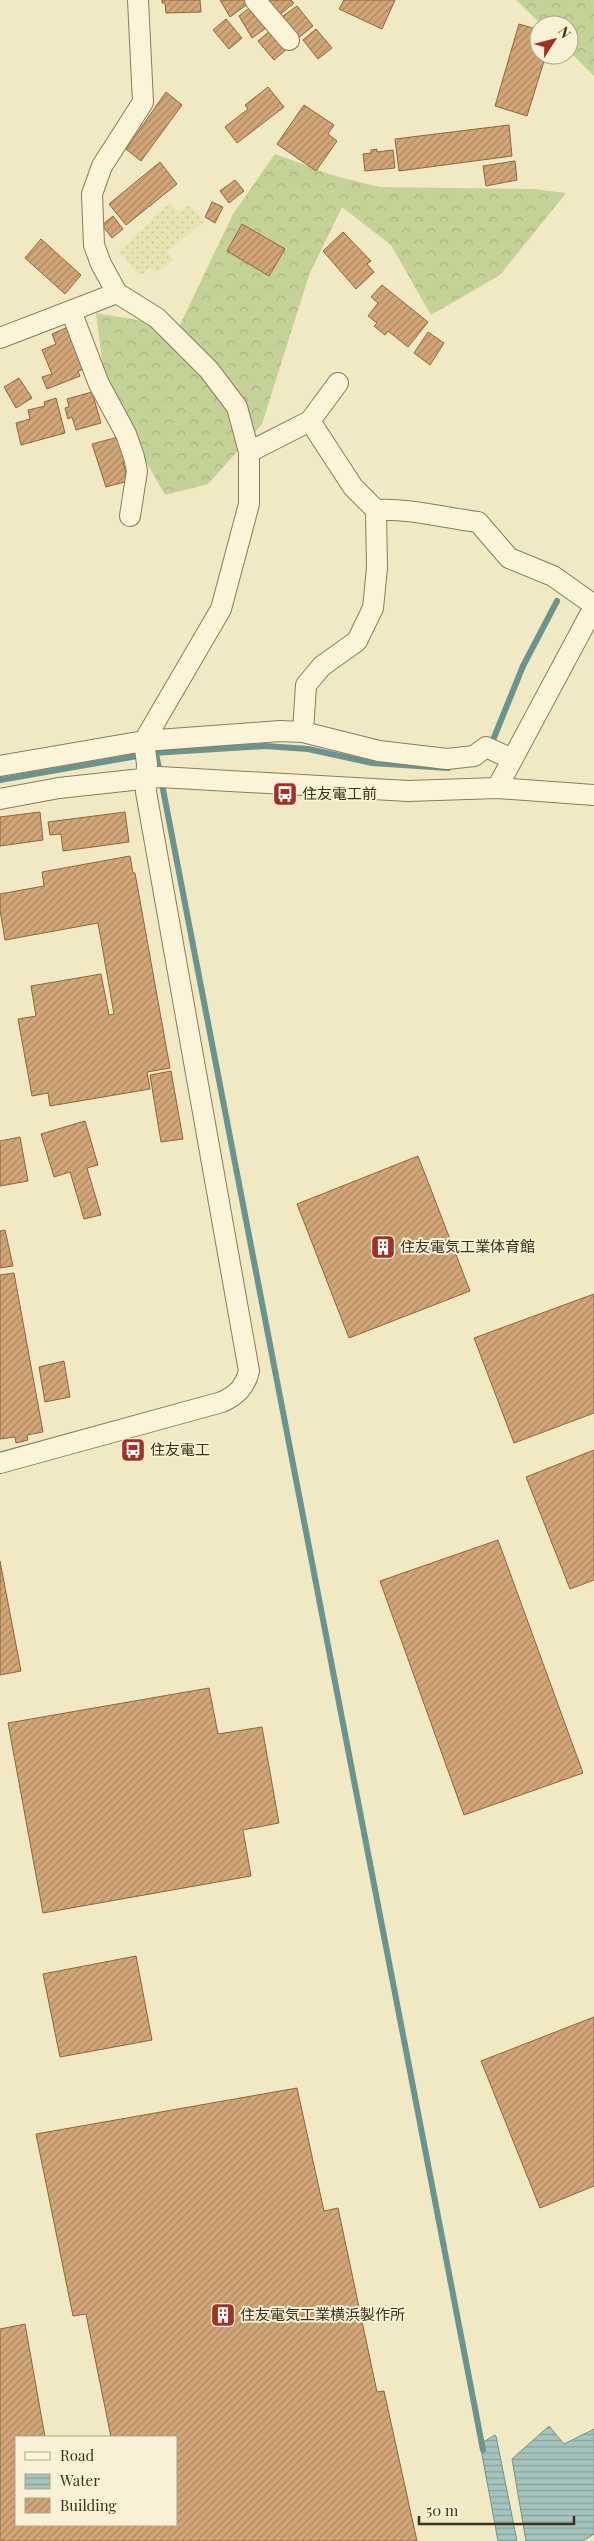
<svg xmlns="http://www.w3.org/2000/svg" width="594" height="2541" font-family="'Playfair Display','Noto Sans JP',serif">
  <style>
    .farmland { fill: url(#farmland-dots) }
    .forest { fill: url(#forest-crowns) }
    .water { fill: url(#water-rules); stroke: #6c948e }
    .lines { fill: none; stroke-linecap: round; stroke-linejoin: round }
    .stream { stroke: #6c948e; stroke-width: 6 }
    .building { fill: url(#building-hatch); stroke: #8f653d }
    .minor-casing { stroke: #8e7a59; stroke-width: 22 }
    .minor { stroke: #fbf4d9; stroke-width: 20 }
    .labels { text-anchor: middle; stroke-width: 4; stroke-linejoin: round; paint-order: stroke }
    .poi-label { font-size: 15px; fill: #3d301e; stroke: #f8f1d5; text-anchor: start }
  </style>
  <defs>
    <pattern id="farmland-dots" width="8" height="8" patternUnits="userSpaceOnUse" patternTransform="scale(1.25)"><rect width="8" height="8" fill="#e8e4b1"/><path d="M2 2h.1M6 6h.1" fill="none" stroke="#c8c498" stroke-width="1.8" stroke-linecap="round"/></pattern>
    <pattern id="forest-crowns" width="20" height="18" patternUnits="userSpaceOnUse" patternTransform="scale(1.25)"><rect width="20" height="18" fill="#c4d197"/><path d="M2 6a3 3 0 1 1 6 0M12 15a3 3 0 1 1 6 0" fill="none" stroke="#a9b482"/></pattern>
    <pattern id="water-rules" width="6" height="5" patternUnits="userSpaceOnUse" patternTransform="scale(1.25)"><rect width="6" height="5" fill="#a6c4be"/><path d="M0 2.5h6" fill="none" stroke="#88a09a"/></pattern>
    <pattern id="building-hatch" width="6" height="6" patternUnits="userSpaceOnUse" patternTransform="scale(1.25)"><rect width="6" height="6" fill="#d2a678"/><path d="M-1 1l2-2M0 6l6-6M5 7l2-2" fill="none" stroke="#ac8862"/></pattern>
  </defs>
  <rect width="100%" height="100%" fill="#f1e8c4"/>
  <path class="farmland" d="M 170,202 L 179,212 L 189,205 L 205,221 L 167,252 L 173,260 L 156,274 L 150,267 L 140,276 L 119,252 Z"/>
  <path class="forest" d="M 516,0 L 594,0 L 594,76 L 569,51 L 569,25 L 542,25 Z
    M 275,154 L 332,175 L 379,187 L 533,189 L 566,193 L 500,275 L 431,315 L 391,245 L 342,207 L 309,275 L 262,424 L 208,484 L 165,495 L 106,391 L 96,313 L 179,327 L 233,214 Z"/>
  <path class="water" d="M 549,2426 L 564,2444 L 594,2429 L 594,2534 L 583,2541 L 526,2541 L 512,2459 Z
    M 495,2435 L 496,2436 L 517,2541 L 498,2541 L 480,2444 Z"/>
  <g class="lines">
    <path class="stream" d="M 491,745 L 523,666 L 557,601
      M 153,753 L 265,746 L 308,749 L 372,763 L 448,768
      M 156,753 L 483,2450
      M 0,780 L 143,755"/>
  </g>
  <path class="building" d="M 162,0 L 200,0 L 201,12 L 166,13 L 165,3 L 162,3 Z
    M 220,0 L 247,0 L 249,3 L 230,17 Z
    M 269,0 L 291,0 L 294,3 L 278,16 L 269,4 L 271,2 Z
    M 344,0 L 395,0 L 382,29 L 339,9 Z
    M 253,5 L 269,26 L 252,38 L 239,16 Z
    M 297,6 L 313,26 L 297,39 L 283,16 Z
    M 226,19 L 242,38 L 229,49 L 213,30 Z
    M 519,24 L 539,30 L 539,55 L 545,58 L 527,116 L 495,106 Z
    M 316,29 L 332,48 L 318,59 L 303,40 Z
    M 271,30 L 287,49 L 274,60 L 258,41 Z
    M 268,87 L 284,107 L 237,143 L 225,127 L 248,109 L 245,105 Z
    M 166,92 L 182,105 L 141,161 L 126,149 Z
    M 304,105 L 334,125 L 328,134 L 337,141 L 316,171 L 277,144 Z
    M 509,125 L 512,156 L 399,171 L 395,139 Z
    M 377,149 L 377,152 L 393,150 L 395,168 L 365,171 L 363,154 L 371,153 L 371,150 Z
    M 515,161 L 517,180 L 486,186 L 483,166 Z
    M 160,162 L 177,184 L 126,225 L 109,204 Z
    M 235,180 L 244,191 L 229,203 L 220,191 Z
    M 212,202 L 223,207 L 215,223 L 205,217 Z
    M 113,216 L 123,229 L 112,238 L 102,225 Z
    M 242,224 L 285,249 L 269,276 L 227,251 Z
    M 343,232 L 371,261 L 367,264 L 374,272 L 356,289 L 323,251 Z
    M 41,239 L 81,275 L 65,294 L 25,258 Z
    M 382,285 L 428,322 L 408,347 L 388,331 L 385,335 L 374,326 L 377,323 L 368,316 L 378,303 L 371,297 Z
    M 68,327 L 85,369 L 78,371 L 80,376 L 47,389 L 42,377 L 52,374 L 42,350 L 56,344 L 52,334 Z
    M 428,332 L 444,343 L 430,365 L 414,353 Z
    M 19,378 L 32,398 L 16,408 L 4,387 Z
    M 92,392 L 101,423 L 76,430 L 72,417 L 68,419 L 65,408 L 69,407 L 67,399 Z
    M 56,398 L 65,433 L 21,445 L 16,423 L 30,419 L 28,410 L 45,406 L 44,402 Z
    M 118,437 L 126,461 L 123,462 L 128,481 L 106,487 L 92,444 Z
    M 40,812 L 43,840 L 0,846 L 0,817 Z
    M 125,812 L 129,842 L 63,851 L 61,834 L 50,835 L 48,822 Z
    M 130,856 L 133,873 L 135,873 L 170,1068 L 147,1072 L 150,1089 L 50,1106 L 48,1093 L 32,1096 L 18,1019 L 36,1016 L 31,986 L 101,974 L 109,1015 L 114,1014 L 98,923 L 5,940 L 0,910 L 0,894 L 44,886 L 42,872 Z
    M 171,1071 L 183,1139 L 161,1142 L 150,1075 Z
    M 85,1121 L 98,1165 L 87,1168 L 101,1215 L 84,1219 L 70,1172 L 54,1177 L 41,1134 Z
    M 20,1137 L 28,1181 L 0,1186 L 0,1141 Z
    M 418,1156 L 470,1291 L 349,1338 L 297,1204 Z
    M 5,1230 L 13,1266 L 0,1268 L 0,1231 Z
    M 14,1273 L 43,1432 L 27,1435 L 28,1440 L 16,1443 L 15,1437 L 0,1439 L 0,1275 Z
    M 594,1294 L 594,1413 L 514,1443 L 474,1338 Z
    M 64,1361 L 70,1397 L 45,1402 L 39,1367 Z
    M 594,1450 L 594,1580 L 570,1589 L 526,1477 Z
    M 498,1540 L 583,1773 L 464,1815 L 380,1581 Z
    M 0,1561 L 21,1671 L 0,1675 Z
    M 209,1688 L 218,1734 L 262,1727 L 279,1823 L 243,1830 L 251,1876 L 43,1913 L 8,1723 Z
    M 136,1956 L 152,2040 L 60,2057 L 43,1974 Z
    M 594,2017 L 594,2186 L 540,2208 L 481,2061 Z
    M 297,2088 L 324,2211 L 338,2208 L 377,2392 L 384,2391 L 417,2541 L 0,2541 L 0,2329 L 25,2324 L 45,2437 L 16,2437 L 16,2525 L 176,2525 L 176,2437 L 111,2437 L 86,2314 L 73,2316 L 36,2134 Z"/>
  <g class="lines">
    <defs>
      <path id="minor" d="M 255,0 L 289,40
        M 71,311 L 99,384 L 126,434 L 134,457 L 137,471 L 130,516
        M 0,338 L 117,293
        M 310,421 L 353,487 L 376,510 C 410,508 444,518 478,522 L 509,558 L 553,576 L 594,605
        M 249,452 L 310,421 L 338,383
        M 303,732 L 306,685 L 322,666 L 357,641 L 373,608 L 377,568 L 376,510
        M 0,766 L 144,741 L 280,731 L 303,732 L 379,751 L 447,759 L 474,756 L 486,747 L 512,759
        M 497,788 L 594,607
        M 0,799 L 59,788 L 160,777 L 408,791 L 497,788 L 594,795
        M 0,1463 L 222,1402 C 237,1395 245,1387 249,1371 L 146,792 L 147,764 L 144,741 L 221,609 L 249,504 L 249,452 L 237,407 L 209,370 L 157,318 L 117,293 L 101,264 L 94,245 L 92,194 L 102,166 L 143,102 L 138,0"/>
    </defs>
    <use href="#minor" class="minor-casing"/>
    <use href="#minor" class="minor"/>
  </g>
  <defs>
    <symbol id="bus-square" viewBox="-11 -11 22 22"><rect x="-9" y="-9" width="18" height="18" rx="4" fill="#a13025" stroke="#f8f1d5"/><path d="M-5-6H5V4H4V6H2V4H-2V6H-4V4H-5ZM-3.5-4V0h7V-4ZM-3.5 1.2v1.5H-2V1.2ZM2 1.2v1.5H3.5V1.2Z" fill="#fff"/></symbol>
    <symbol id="building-square" viewBox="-11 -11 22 22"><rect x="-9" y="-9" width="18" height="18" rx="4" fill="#a13025" stroke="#f8f1d5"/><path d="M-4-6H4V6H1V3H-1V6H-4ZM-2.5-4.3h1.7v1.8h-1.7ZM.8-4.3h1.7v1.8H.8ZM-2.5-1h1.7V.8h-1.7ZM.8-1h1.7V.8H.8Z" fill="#fff"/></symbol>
  </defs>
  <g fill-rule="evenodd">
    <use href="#bus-square" x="271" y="780" width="28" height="28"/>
    <use href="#building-square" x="369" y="1233" width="28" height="28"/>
    <use href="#bus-square" x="119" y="1436" width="28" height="28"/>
    <use href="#building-square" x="209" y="2301" width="28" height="28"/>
  </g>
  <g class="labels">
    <g class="poi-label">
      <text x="302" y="799">住友電工前</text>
      <text x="400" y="1252">住友電気工業体育館</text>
      <text x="150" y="1455">住友電工</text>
      <text x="240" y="2320">住友電気工業横浜製作所</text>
    </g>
  </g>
  <rect x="15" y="2436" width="162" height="90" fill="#f8f1d5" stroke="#ada48c"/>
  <rect x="25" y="2452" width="25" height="8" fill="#fbf4d9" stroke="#ada48c"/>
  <text x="60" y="2461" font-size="15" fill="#3d301e">Road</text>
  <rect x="25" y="2474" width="25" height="15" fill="url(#water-rules)" stroke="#ada48c"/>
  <text x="60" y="2486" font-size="15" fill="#3d301e">Water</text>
  <rect x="25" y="2498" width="25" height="15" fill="url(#building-hatch)" stroke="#ada48c"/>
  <text x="60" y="2511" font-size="15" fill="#3d301e">Building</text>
  <g transform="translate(554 40) rotate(54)"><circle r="24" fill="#f8f1d5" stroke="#ada48c"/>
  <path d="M0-4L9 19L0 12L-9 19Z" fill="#a13025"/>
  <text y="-8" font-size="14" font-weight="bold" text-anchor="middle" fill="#3d301e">N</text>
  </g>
  <path d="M419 2516v8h155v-8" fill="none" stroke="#3d301e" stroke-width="2.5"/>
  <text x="426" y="2516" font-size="15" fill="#3d301e" stroke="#f8f1d5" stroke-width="4" paint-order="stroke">50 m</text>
</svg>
